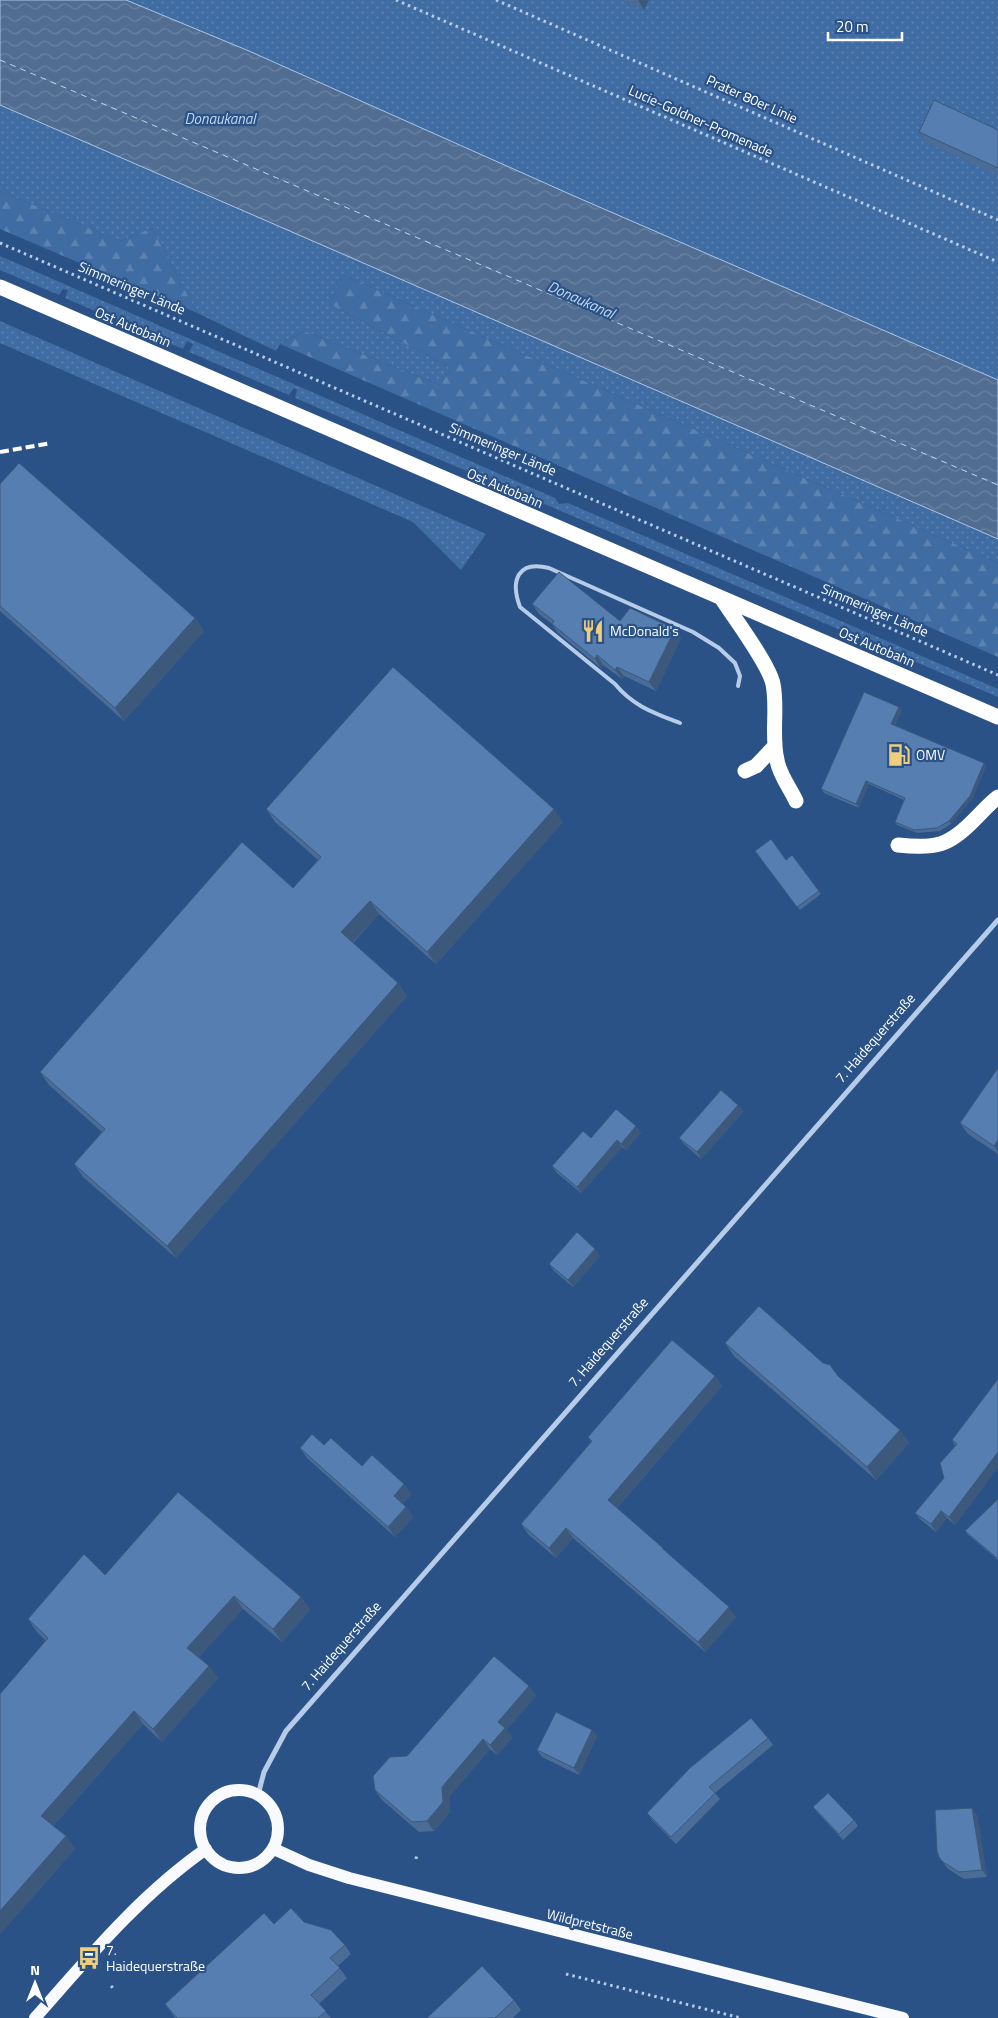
<svg xmlns="http://www.w3.org/2000/svg" width="998" height="2018" font-family="'Titillium Web',sans-serif">
  <style>
    .grass { fill: url(#grass-dots) }
    .forest { fill: url(#forest-firs) }
    .water { fill: url(#water-waves); stroke: #abc7e8 }
    .lines { fill: none; stroke-linecap: round; stroke-linejoin: round }
    .ferry { stroke: #c2d6ef; stroke-width: 1; stroke-dasharray: 6 5; stroke-linecap: butt }
    .path { stroke: #b6cce8; stroke-width: 3; stroke-dasharray: 2.5 4; stroke-linecap: butt }
    .lane { stroke: #b6cce8; stroke-width: 4 }
    .street { stroke: #b6cce8; stroke-width: 5 }
    .primary { stroke: #f8fafe; stroke-width: 12 }
    .highway { stroke: #fff; stroke-width: 15 }
    .rail { stroke: #fff; stroke-width: 4; stroke-dasharray: 9 4; stroke-linecap: butt }
    .wall { fill: #4a6c97 }
    .shaded-wall { fill: #3c587b }
    .building { fill: #567eb0; stroke: #3c587b }
    .labels { text-anchor: middle; stroke-width: 4.5; stroke-linejoin: round; paint-order: stroke }
    .street-label { font-size: 14px; fill: #fff; stroke: #2a5287 }
    .poi-label { font-size: 14px; fill: #fff; stroke: #2a5287; text-anchor: start }
    .water-label { font-size: 15px; font-style: italic; fill: #c2d6ef; stroke: #2a5287 }
  </style>
  <defs>
    <pattern id="grass-dots" width="8" height="8" patternUnits="userSpaceOnUse" patternTransform="scale(1.25)"><rect width="8" height="8" fill="#3f6ca3"/><path d="M2 2h.1M6 6h.1" fill="none" stroke="#5c82b1" stroke-width="1.8" stroke-linecap="round"/></pattern>
    <pattern id="forest-firs" width="22" height="20" patternUnits="userSpaceOnUse" patternTransform="scale(1.25)"><rect width="22" height="20" fill="#3f6ca3"/><path d="M5 1l3.5 6h-7zM16 11l3.5 6h-7z" fill="#5c82b1"/></pattern>
    <pattern id="water-waves" width="16" height="10" patternUnits="userSpaceOnUse" patternTransform="scale(1.25)"><rect width="16" height="10" fill="#516d92"/><path d="M0 5q4-4 8 0t8 0" fill="none" stroke="#6b83a2"/></pattern>
  </defs>
  <rect width="100%" height="100%" fill="#2a5287"/>
  <path class="grass" d="M 126,0 L 998,0 L 998,380 L 574,196 L 249,51 Z
    M 0,105 L 998,539 L 998,563 L 343,275 L 330,304 L 451,368 L 440,385 L 304,331 L 280,344 L 276,351 L 197,313 L 152,228 L 120,241 L 0,191 Z
    M 0,256 L 555,498 L 559,504 L 568,503 L 998,689 L 998,697 L 295,398 L 297,390 L 294,388 L 289,395 L 189,352 L 193,344 L 187,341 L 183,349 L 65,298 L 68,290 L 63,289 L 59,295 L 0,270 Z
    M 0,321 L 486,534 L 461,570 L 413,522 L 0,343 Z"/>
  <path class="forest" d="M 0,191 L 120,241 L 152,228 L 197,313 L 0,229 Z
    M 343,275 L 998,563 L 998,657 L 280,344 L 304,331 L 440,385 L 451,368 L 330,304 Z"/>
  <path class="water" d="M 0,0 L 126,0 L 249,51 L 574,196 L 998,380 L 998,539 L 0,105 Z"/>
  <g class="lines">
    <path class="ferry" d="M 0,60 L 998,485"/>
    <path class="path" d="M 396,0 L 998,262
      M 496,0 L 998,220
      M 0,243 L 998,675
      M 416,1859 L 417,1854
      M 566,1974 L 741,2018
      M 111,1986 L 113,1988"/>
    <path class="lane" d="M 680,723 C 654,713 633,706 615,684 L 520,607 C 510,580 518,560 549,568 L 693,632 L 719,648 L 735,663 L 740,676 L 738,686"/>
    <path class="street" d="M 258,1795 L 264,1772 L 286,1731 L 998,920"/>
    <path class="primary" d="M200 1829a39 39 0 1 1 78 0a39 39 0 1 1-78 0Z
      M 274,1849 L 309,1865 L 349,1878 L 903,2018
      M 35,2018 C 88,1958 140,1895 206,1849"/>
    <path class="highway" d="M 0,287 L 998,717
      M 722,599 C 734,618 769,664 773,684 C 778,709 771,735 777,760 C 779,774 790,788 796,801
      M 745,771 L 756,766 L 775,746
      M 898,845 C 936,849 949,846 975,819 C 983,811 990,803 998,797"/>
    <path class="rail" d="M 0,452 L 51,443"/>
  </g>
  <path class="wall" d="M 622,0 L 649,0 L 644,10 Z
    M 998,130 L 998,175 L 926,142 L 919,132 Z
    M 0,484 L 195,618 L 204,631 L 124,721 L 0,611 Z
    M 532,604 L 620,621 L 681,638 L 656,691 L 624,676 L 622,679 L 603,665 L 601,668 L 558,633 L 552,624 L 539,614 Z
    M 902,710 L 895,725 L 986,766 L 972,799 L 951,824 L 940,831 L 917,833 L 897,825 L 895,822 L 904,800 L 869,784 L 859,808 L 824,793 L 821,789 Z
    M 266,809 L 563,822 L 436,964 L 379,914 L 353,943 L 398,983 L 407,996 L 176,1258 L 83,1177 L 74,1164 L 102,1132 L 49,1085 L 40,1072 L 293,888 L 318,860 L 275,822 Z
    M 755,851 L 786,860 L 792,855 L 821,894 L 800,910 Z
    M 998,1068 L 998,1154 L 968,1134 L 960,1123 Z
    M 738,1105 L 743,1112 L 701,1159 L 684,1144 L 679,1138 Z
    M 636,1126 L 641,1133 L 626,1150 L 622,1147 L 581,1193 L 557,1173 L 552,1166 L 591,1138 Z
    M 600,1256 L 573,1287 L 554,1271 L 549,1264 Z
    M 725,1343 L 838,1377 L 900,1430 L 909,1443 L 876,1480 L 734,1356 Z
    M 715,1376 L 722,1386 L 617,1508 L 736,1617 L 705,1652 L 573,1538 L 556,1558 L 528,1534 L 521,1524 L 591,1442 L 588,1437 Z
    M 998,1379 L 998,1467 L 955,1525 L 947,1518 L 936,1532 L 921,1520 L 915,1513 L 944,1478 L 955,1446 L 952,1440 Z
    M 324,1445 L 362,1466 L 404,1484 L 411,1494 L 403,1504 L 406,1507 L 413,1517 L 395,1537 L 307,1458 L 300,1448 Z
    M 998,1499 L 998,1560 L 967,1534 L 965,1531 Z
    M 105,1575 L 301,1597 L 310,1610 L 282,1642 L 243,1609 L 199,1657 L 209,1666 L 218,1678 L 162,1742 L 143,1724 L 53,1826 L 66,1836 L 75,1849 L 0,1934 L 46,1641 L 37,1632 L 28,1619 Z
    M 529,1686 L 536,1696 L 506,1730 L 512,1738 L 497,1755 L 490,1749 L 449,1797 L 450,1812 L 434,1831 L 419,1832 L 382,1800 L 375,1790 L 407,1756 Z
    M 597,1736 L 579,1775 L 542,1757 L 537,1750 Z
    M 768,1738 L 773,1745 L 715,1793 L 720,1799 L 676,1844 L 652,1820 L 647,1813 Z
    M 813,1807 L 854,1820 L 858,1826 L 843,1840 L 818,1813 Z
    M 977,1815 L 987,1877 L 964,1879 L 948,1869 L 939,1857 Z
    M 304,1922 L 345,1945 L 351,1954 L 338,1966 L 347,1978 L 319,2004 L 331,2018 L 175,2018 L 165,2004 L 274,1924 Z
    M 514,2000 L 521,2010 L 513,2018 L 427,2018 Z"/>
  <path class="shaded-wall" d="M 638,0 L 649,0 L 644,10 Z
    M 195,618 L 204,631 L 124,721 L 115,708 Z
    M 675,629 L 681,638 L 656,691 L 649,682 Z
    M 597,655 L 603,665 L 601,668 L 595,659 Z
    M 617,667 L 624,676 L 622,679 L 615,670 Z
    M 899,707 L 902,710 L 894,727 L 891,724 Z
    M 984,763 L 986,766 L 972,799 L 951,824 L 949,821 Z
    M 866,781 L 869,784 L 859,808 L 856,804 Z
    M 554,809 L 563,822 L 436,964 L 427,952 Z
    M 370,901 L 379,914 L 350,945 L 341,932 Z
    M 398,983 L 407,996 L 176,1258 L 167,1246 Z
    M 738,1105 L 743,1112 L 701,1159 L 697,1152 Z
    M 636,1126 L 641,1133 L 626,1150 L 621,1144 Z
    M 617,1140 L 622,1147 L 581,1193 L 577,1187 Z
    M 998,1140 L 998,1152 L 994,1146 Z
    M 595,1249 L 600,1256 L 573,1287 L 568,1280 Z
    M 715,1376 L 722,1386 L 615,1510 L 608,1500 Z
    M 900,1430 L 909,1443 L 876,1480 L 867,1467 Z
    M 998,1452 L 998,1467 L 955,1525 L 949,1517 Z
    M 404,1484 L 411,1494 L 401,1506 L 394,1496 Z
    M 406,1507 L 413,1517 L 395,1537 L 388,1527 Z
    M 941,1511 L 947,1518 L 936,1532 L 931,1524 Z
    M 566,1528 L 573,1538 L 556,1558 L 549,1548 Z
    M 234,1596 L 243,1609 L 196,1661 L 187,1648 Z
    M 301,1597 L 310,1610 L 282,1642 L 273,1629 Z
    M 729,1607 L 736,1617 L 705,1652 L 698,1642 Z
    M 209,1666 L 218,1678 L 162,1742 L 153,1729 Z
    M 529,1686 L 536,1696 L 506,1730 L 512,1738 L 497,1755 L 490,1745 L 498,1722 Z
    M 134,1711 L 143,1724 L 50,1829 L 41,1816 Z
    M 592,1730 L 597,1736 L 579,1775 L 574,1768 Z
    M 483,1739 L 490,1749 L 449,1797 L 450,1812 L 434,1831 L 427,1821 L 442,1787 Z
    M 972,1808 L 977,1815 L 987,1877 L 982,1870 Z
    M 66,1836 L 75,1849 L 0,1934 L 0,1911 Z"/>
  <path class="building" d="M 934,100 L 998,130 L 998,168 L 919,132 Z
    M 19,463 L 195,618 L 115,708 L 0,606 L 0,484 Z
    M 559,572 L 620,621 L 630,608 L 675,629 L 649,682 L 617,667 L 615,670 L 597,655 L 595,659 L 552,624 L 554,621 L 532,604 Z
    M 393,667 L 554,809 L 427,952 L 370,901 L 341,932 L 398,983 L 167,1246 L 74,1164 L 105,1129 L 40,1072 L 242,842 L 293,888 L 321,857 L 266,809 Z
    M 864,692 L 899,707 L 891,724 L 984,763 L 970,796 L 949,821 L 937,828 L 914,830 L 895,822 L 905,798 L 866,781 L 856,804 L 821,789 Z
    M 771,839 L 786,860 L 792,855 L 819,891 L 797,907 L 755,851 Z
    M 998,1068 L 998,1140 L 994,1146 L 960,1123 Z
    M 721,1090 L 738,1105 L 697,1152 L 679,1138 Z
    M 616,1109 L 636,1126 L 621,1144 L 617,1140 L 577,1187 L 552,1166 L 583,1131 L 591,1138 Z
    M 577,1232 L 595,1249 L 568,1280 L 549,1264 Z
    M 759,1306 L 823,1363 L 830,1365 L 838,1376 L 900,1430 L 867,1467 L 725,1343 Z
    M 672,1340 L 715,1376 L 608,1500 L 663,1548 L 663,1549 L 729,1607 L 698,1642 L 566,1528 L 549,1548 L 521,1524 L 592,1441 L 588,1437 Z
    M 998,1379 L 998,1452 L 949,1517 L 941,1511 L 931,1524 L 915,1513 L 944,1478 L 940,1463 L 957,1444 L 952,1440 Z
    M 312,1434 L 324,1445 L 331,1438 L 362,1466 L 372,1455 L 404,1484 L 394,1496 L 406,1507 L 388,1527 L 300,1448 Z
    M 178,1492 L 301,1597 L 273,1629 L 234,1596 L 187,1648 L 209,1666 L 153,1729 L 134,1711 L 41,1816 L 66,1836 L 0,1911 L 0,1694 L 48,1638 L 28,1619 L 84,1554 L 105,1575 Z
    M 998,1499 L 998,1557 L 997,1558 L 965,1531 Z
    M 494,1656 L 529,1686 L 498,1722 L 505,1728 L 490,1745 L 483,1739 L 442,1787 L 443,1802 L 427,1821 L 412,1822 L 375,1790 L 373,1776 L 390,1757 L 407,1756 Z
    M 556,1712 L 592,1730 L 574,1768 L 537,1750 Z
    M 751,1718 L 768,1738 L 709,1787 L 715,1793 L 671,1837 L 647,1813 L 690,1768 Z
    M 828,1793 L 854,1820 L 839,1834 L 813,1807 Z
    M 972,1808 L 982,1870 L 959,1872 L 943,1862 L 939,1857 L 937,1851 L 935,1810 Z
    M 291,1908 L 304,1922 L 331,1930 L 345,1945 L 330,1958 L 340,1968 L 311,1995 L 326,2011 L 318,2018 L 177,2018 L 165,2004 L 264,1913 L 274,1924 Z
    M 482,1966 L 514,2000 L 495,2018 L 427,2018 Z"/>
  <defs>
    <symbol id="restaurant-bare" viewBox="-9 -9 18 18"><path d="M-5-6h1v4h1v-4h1v4h1v-4h1v5L-1.5 .5V6h-2V.5L-5-1ZM5-6V6H3V1.5H1.5Q1.5-4 5-6Z" fill="#eece7d" stroke="#2a5287" stroke-width="2.5" paint-order="stroke"/></symbol>
    <symbol id="fuel-bare" viewBox="-9 -9 18 18"><path d="M-5.5-6h7V0h2V4h1.3V-2.5L3-4.5l.8-.8L6-3V5H2.5V1h-1V6h-7ZM-4.2-4.7v3.2H.2V-4.7Z" fill="#eece7d" stroke="#2a5287" stroke-width="2.5" paint-order="stroke"/></symbol>
    <symbol id="bus-bare" viewBox="-9 -9 18 18"><path d="M-5-6H5V4H4V6H2V4H-2V6H-4V4H-5ZM-3.5-4V0h7V-4ZM-3.5 1.2v1.5H-2V1.2ZM2 1.2v1.5H3.5V1.2Z" fill="#eece7d" stroke="#2a5287" stroke-width="2.5" paint-order="stroke"/></symbol>
  </defs>
  <g fill-rule="evenodd">
    <use href="#restaurant-bare" x="577" y="615" width="32" height="32"/>
    <use href="#fuel-bare" x="883" y="739" width="32" height="32"/>
    <use href="#bus-bare" x="73" y="1942" width="32" height="32"/>
  </g>
  <g class="labels">
    <g class="street-label">
      <text transform="translate(752 99) rotate(24)" y="5">Prater 80er Linie</text>
      <text transform="translate(701 121) rotate(24)" y="5">Lucie-Goldner-Promenade</text>
      <text transform="translate(132 288) rotate(23)" y="5">Simmeringer Lände</text>
      <text transform="translate(133 327) rotate(23)" y="5">Ost Autobahn</text>
      <text transform="translate(503 449) rotate(23)" y="5">Simmeringer Lände</text>
      <text transform="translate(505 488) rotate(23)" y="5">Ost Autobahn</text>
      <text transform="translate(875 610) rotate(23)" y="5">Simmeringer Lände</text>
      <text transform="translate(877 647) rotate(23)" y="5">Ost Autobahn</text>
      <text transform="translate(875 1038) rotate(-49)" y="5">7. Haidequerstraße</text>
      <text transform="translate(608 1342) rotate(-49)" y="5">7. Haidequerstraße</text>
      <text transform="translate(341 1646) rotate(-49)" y="5">7. Haidequerstraße</text>
      <text transform="translate(590 1924) rotate(14)" y="5">Wildpretstraße</text>
    </g>
    <g class="poi-label">
      <text x="610" y="636">McDonald's</text>
      <text x="916" y="760">OMV</text>
      <text x="106" y="1955">7.<tspan x="106" dy="16">Haidequerstraße</tspan></text>
    </g>
    <g class="water-label">
      <text x="220" y="124">Donaukanal</text>
      <text transform="translate(581 300) rotate(24)" y="5">Donaukanal</text>
    </g>
  </g>
  <g transform="translate(35 1983)" stroke="#2a5287" stroke-width="4" paint-order="stroke">
  <path d="M0-4L9 19L0 12L-9 19Z" fill="#ffffff"/>
  <text y="-8" font-size="14" font-weight="bold" text-anchor="middle" fill="#ffffff">N</text>
  </g>
  <path d="M828 32v8h74v-8" fill="none" stroke="#ffffff" stroke-width="2.5"/>
  <text x="836" y="32" font-size="15" fill="#ffffff" stroke="#2a5287" stroke-width="4" paint-order="stroke">20 m</text>
</svg>
